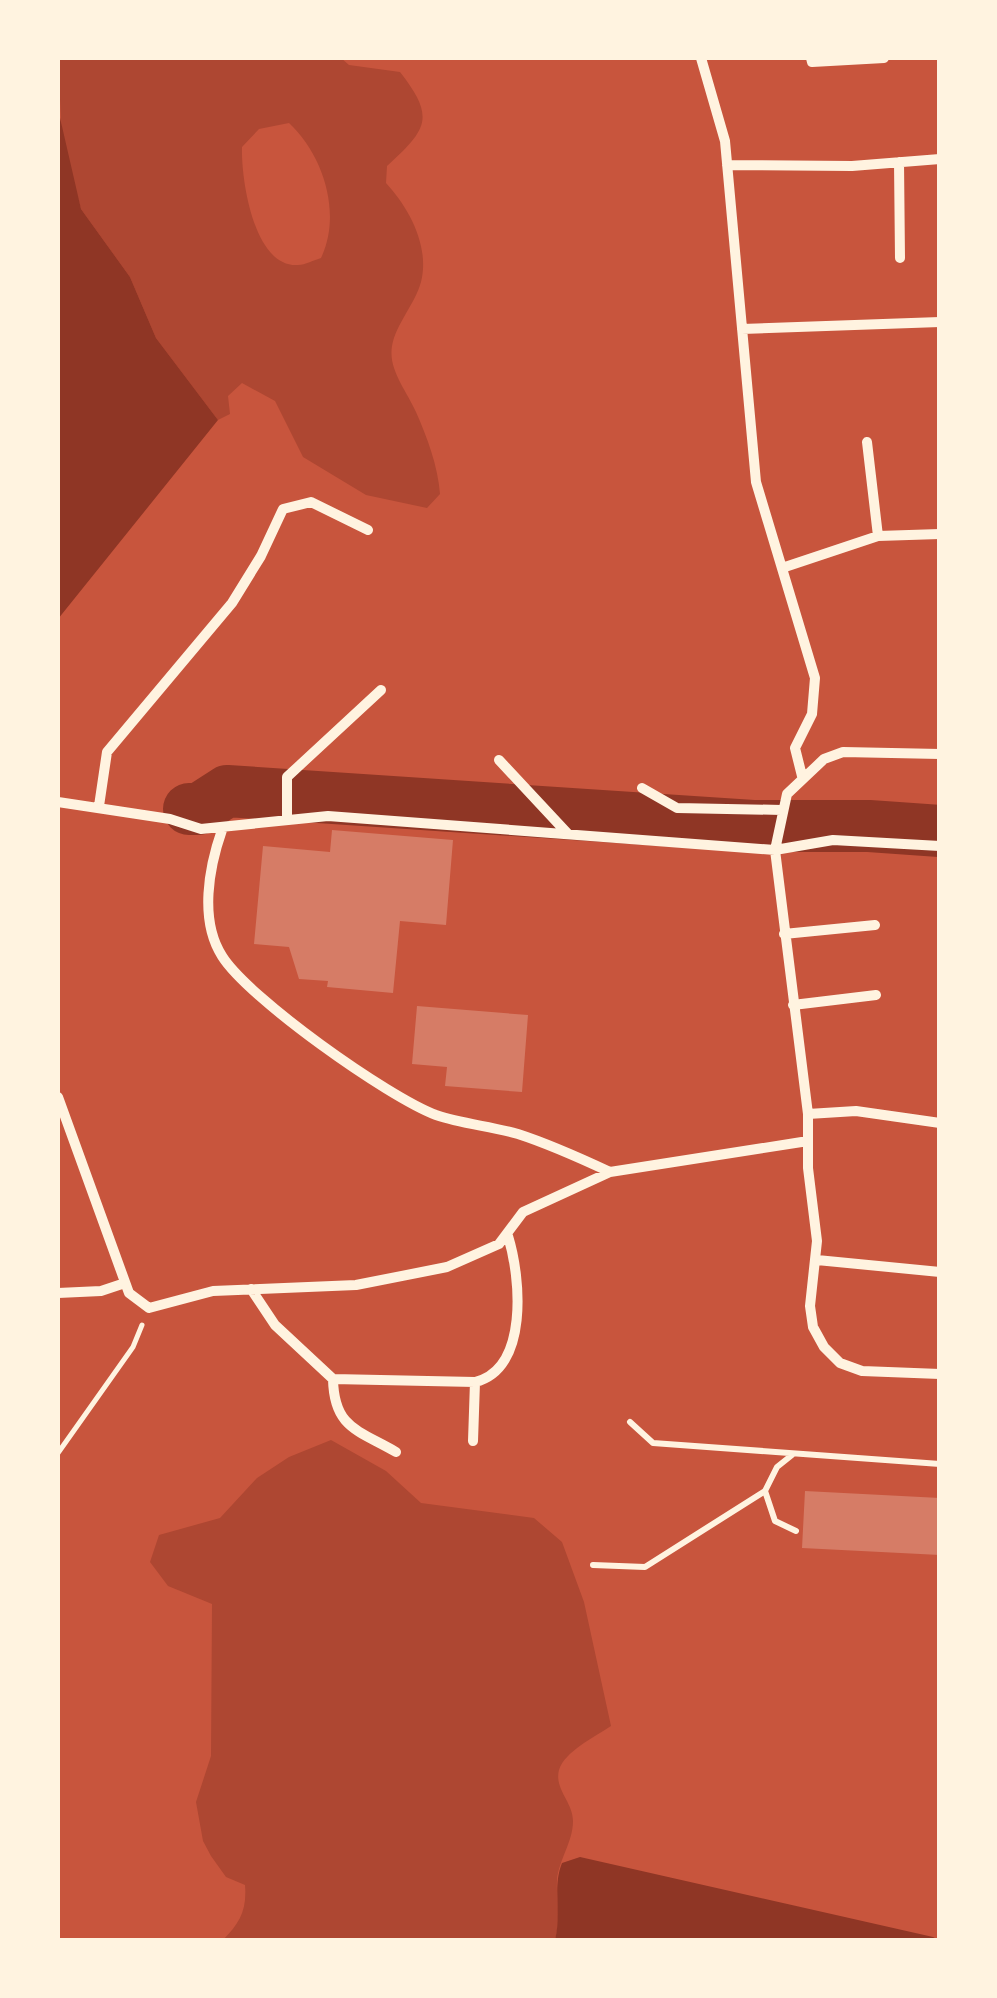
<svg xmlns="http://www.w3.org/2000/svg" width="997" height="1998" font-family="'DM Sans',sans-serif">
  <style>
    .green { fill: #ae4732; fill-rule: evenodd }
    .water { fill: #8f3625 }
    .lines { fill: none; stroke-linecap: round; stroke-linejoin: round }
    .river { stroke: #8f3625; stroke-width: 52 }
    .building { fill: #d67c66 }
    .path { stroke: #fff3e0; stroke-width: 5 }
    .service { stroke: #fff3e0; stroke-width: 6 }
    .minor { stroke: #fff3e0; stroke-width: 10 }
  </style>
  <rect width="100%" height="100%" fill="#c8553d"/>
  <path class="green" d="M 58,58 L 341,58 L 349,65 L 400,72 C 436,118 427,129 387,166 L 386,183 C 409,208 430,246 421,282 C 415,304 396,324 392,346 C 388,370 407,391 416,412 C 427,437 438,466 440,494 L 427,508 L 366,495 L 303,457 L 275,401 L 242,383 L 228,396 L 230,414 L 218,420 L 156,338 L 130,277 L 81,209 L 62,140 ZM 289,123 C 324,156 342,214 321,258 C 314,260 305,265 298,265 C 253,268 241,177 242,147 L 259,129 Z
    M 331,1440 L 386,1471 L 421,1503 L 534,1518 L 562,1542 L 584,1602 L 611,1726 C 595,1737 565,1751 559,1770 C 554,1789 573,1802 573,1821 C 573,1842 559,1859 557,1880 C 556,1902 561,1918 555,1940 L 223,1940 C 240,1923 247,1910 245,1885 L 226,1877 L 211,1856 L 203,1841 L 196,1802 L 211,1756 L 212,1604 L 168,1586 L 150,1562 L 159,1535 L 220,1518 L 257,1478 L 289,1457 Z"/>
  <path class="water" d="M 58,109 L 81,209 L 130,277 L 156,338 L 218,420 L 58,619 Z
    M 580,1857 L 933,1937 L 939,1940 L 555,1940 C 562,1911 552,1888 562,1863 Z"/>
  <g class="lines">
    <path class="river" d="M 189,809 L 199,809 L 227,791 L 753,826 L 869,826 L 940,831"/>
  </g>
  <path class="building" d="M 332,830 L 453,840 L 446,925 L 400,921 L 393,993 L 327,987 L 328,981 L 299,979 L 289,947 L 254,944 L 263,846 L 330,852 Z
    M 417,1006 L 528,1015 L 522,1092 L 445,1086 L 447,1067 L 412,1064 Z
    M 805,1491 L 940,1498 L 940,1555 L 802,1548 Z"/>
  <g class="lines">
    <path class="path" d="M 58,1453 L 133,1347 L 142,1325"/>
    <path class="service" d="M 630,1422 L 653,1443 L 940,1464
      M 792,1455 L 777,1467 L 765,1491 L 775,1521 L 796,1531
      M 593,1565 L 645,1567 L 765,1491"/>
    <path class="minor" d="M 701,58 L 725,141 L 756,482 L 815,678 L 812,714 L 795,748 L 802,776
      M 811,58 L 812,62 L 884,58
      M 899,162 L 900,258
      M 727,165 L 852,166 L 940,159
      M 742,329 L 940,322
      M 867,442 L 878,536
      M 782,568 L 878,536 L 940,534
      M 940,754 L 843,752 L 824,759 L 787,794 L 775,850 L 808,1114 L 808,1168 L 817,1241 L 810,1306 L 813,1327 L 824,1347 L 840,1363 L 862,1371 L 940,1374
      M 499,760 L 568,834
      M 642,788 L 677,808 L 782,810
      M 58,802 L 170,819 L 201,829 L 328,816 L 775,850 L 833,840 L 940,846
      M 99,806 L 107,752 L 232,603 L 261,556 L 283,509 L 311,502 L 368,530
      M 287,818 L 287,777 L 381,690
      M 222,830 C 209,867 199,920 222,956 C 248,998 388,1097 436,1115 C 462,1124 491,1126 518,1134 C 549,1144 580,1158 610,1172
      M 784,934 L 875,925
      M 793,1005 L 876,995
      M 58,1097 L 129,1293 L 149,1308 L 213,1291 L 356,1285 L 447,1267 L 499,1244 L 523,1212 L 610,1172 L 808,1141
      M 808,1114 L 856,1111 L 940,1123
      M 817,1260 L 940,1272
      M 251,1289 L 275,1325 L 333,1379 L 475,1382 C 529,1369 521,1278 508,1236
      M 58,1293 L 101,1291 L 125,1283
      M 333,1379 C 334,1428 358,1430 396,1452
      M 473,1441 L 475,1382"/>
  </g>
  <rect width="997" height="1998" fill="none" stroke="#fff3e0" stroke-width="120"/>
</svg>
